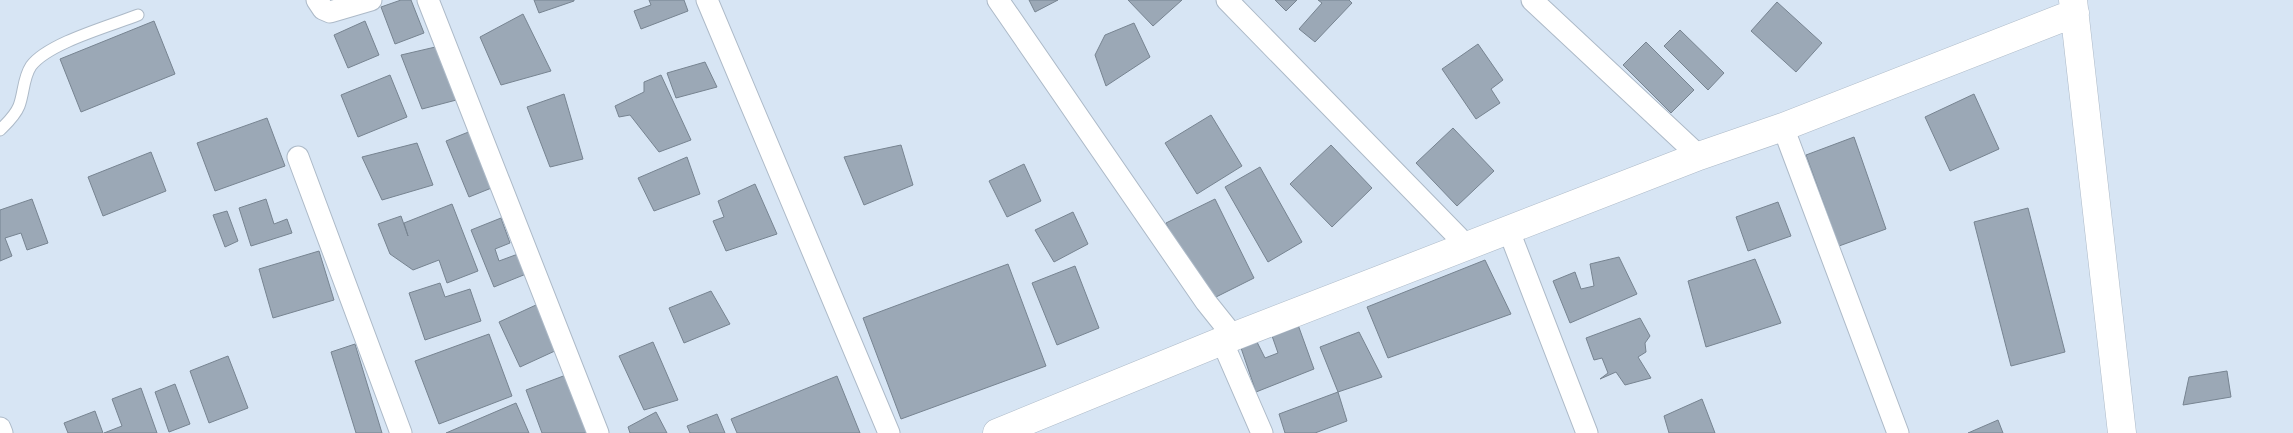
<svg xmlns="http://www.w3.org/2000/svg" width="2293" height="433" font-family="Poppins,sans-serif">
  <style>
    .building { fill: #9ba8b6; stroke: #778491 }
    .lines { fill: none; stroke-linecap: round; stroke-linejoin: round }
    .service-casing { stroke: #adbac8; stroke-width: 13 }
    .minor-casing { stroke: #adbac8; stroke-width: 23 }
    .tertiary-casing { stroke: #adbac8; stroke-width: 29 }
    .service { stroke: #fff; stroke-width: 11 }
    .minor { stroke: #fff; stroke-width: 21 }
    .tertiary { stroke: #fff; stroke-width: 28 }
  </style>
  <rect width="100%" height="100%" fill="#d7e5f4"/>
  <path class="building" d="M 401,0 L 411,0 L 424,33 L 395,44 L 381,7 Z
    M 534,0 L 574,0 L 574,1 L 539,13 Z
    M 649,0 L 684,0 L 688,11 L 641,29 L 634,11 L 651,5 Z
    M 1029,0 L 1058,0 L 1035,12 Z
    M 1128,0 L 1182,0 L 1153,26 Z
    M 1275,0 L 1297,0 L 1286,11 Z
    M 1318,0 L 1349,0 L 1352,3 L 1315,42 L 1299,29 L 1322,3 Z
    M 1777,2 L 1822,43 L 1796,72 L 1751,31 Z
    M 523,14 L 551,71 L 501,85 L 480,37 Z
    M 154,21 L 175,74 L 81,112 L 60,59 Z
    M 365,21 L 379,55 L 348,68 L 334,35 Z
    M 1134,23 L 1150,57 L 1106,86 L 1095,55 L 1105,35 Z
    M 1680,30 L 1724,73 L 1708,90 L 1664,46 Z
    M 1646,42 L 1694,90 L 1671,113 L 1623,65 Z
    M 1478,44 L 1503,80 L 1491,89 L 1500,103 L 1476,119 L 1442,69 Z
    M 444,45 L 464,98 L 422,109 L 401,55 Z
    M 705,62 L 717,87 L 676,98 L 667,73 Z
    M 390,75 L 407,117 L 358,137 L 341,95 Z
    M 661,75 L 691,140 L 659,152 L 630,115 L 619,117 L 615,106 L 644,92 L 644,82 Z
    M 564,94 L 583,159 L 550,167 L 527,107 Z
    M 1974,94 L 1999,149 L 1950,171 L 1925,117 Z
    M 1211,115 L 1242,166 L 1197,194 L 1165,143 Z
    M 267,118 L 285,166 L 215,191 L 197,143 Z
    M 1453,128 L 1494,171 L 1457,206 L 1416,163 Z
    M 476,129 L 499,185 L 469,197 L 446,141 Z
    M 1854,137 L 1886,229 L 1839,246 L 1806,155 Z
    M 417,143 L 433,185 L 382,200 L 362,157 Z
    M 901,145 L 913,185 L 864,205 L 844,157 Z
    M 1331,145 L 1372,188 L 1332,227 L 1290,184 Z
    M 151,152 L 166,191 L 103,216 L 88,177 Z
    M 687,157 L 700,194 L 654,211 L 638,178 Z
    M 1024,164 L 1041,201 L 1007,217 L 989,181 Z
    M 1260,167 L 1302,242 L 1268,262 L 1225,187 Z
    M 755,184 L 777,234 L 726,251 L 713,221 L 724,217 L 718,201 Z
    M 32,199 L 48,243 L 27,250 L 21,233 L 5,238 L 12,256 L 0,261 L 0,210 Z
    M 266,199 L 274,224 L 287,219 L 292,233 L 251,246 L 239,208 Z
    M 1215,199 L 1254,278 L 1206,302 L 1166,223 Z
    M 1778,202 L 1791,236 L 1748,251 L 1736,217 Z
    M 452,204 L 478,271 L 447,283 L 439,260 L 413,270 L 390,254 L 378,224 L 401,216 L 408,236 L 404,223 Z
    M 2028,208 L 2065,352 L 2011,366 L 1974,222 Z
    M 227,211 L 238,241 L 225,247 L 213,215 Z
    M 1073,212 L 1088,244 L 1054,262 L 1035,230 Z
    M 501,218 L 510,243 L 495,249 L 499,261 L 518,254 L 526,274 L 494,287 L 471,230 Z
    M 319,251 L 334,300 L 273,318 L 259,269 Z
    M 1619,257 L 1637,294 L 1570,323 L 1553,281 L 1575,272 L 1581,289 L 1594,286 L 1590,264 Z
    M 1755,259 L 1781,323 L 1706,347 L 1688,281 Z
    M 1485,260 L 1511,314 L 1388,358 L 1367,307 Z
    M 1008,264 L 1046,366 L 901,419 L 863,318 Z
    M 1075,266 L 1099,328 L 1057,345 L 1032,283 Z
    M 440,283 L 445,297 L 470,289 L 481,321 L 425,340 L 409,293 Z
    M 711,291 L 730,324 L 684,343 L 669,308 Z
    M 536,305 L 557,350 L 520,367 L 499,322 Z
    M 1640,318 L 1650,336 L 1645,343 L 1646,352 L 1638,357 L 1651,378 L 1625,385 L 1616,372 L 1600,379 L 1608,373 L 1602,358 L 1594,360 L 1586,338 Z
    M 1297,322 L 1314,369 L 1256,392 L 1240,345 L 1255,338 L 1265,358 L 1278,353 L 1271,333 Z
    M 1359,332 L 1382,377 L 1338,392 L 1320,347 Z
    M 489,334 L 512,396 L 439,424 L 415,361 Z
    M 653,342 L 678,400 L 644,410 L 619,356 Z
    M 355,344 L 382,433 L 356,433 L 331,352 Z
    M 228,356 L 248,408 L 209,423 L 190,371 Z
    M 2227,371 L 2231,397 L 2183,405 L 2189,377 Z
    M 566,375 L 587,433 L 542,433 L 526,390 Z
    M 837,376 L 860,433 L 737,433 L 731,419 Z
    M 175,384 L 190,424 L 169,432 L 155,392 Z
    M 141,388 L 157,433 L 104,433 L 122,426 L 112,399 Z
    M 1338,392 L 1347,421 L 1315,433 L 1285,433 L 1279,414 Z
    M 1702,399 L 1715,433 L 1669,433 L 1664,416 Z
    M 516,403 L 529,433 L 446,433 Z
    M 95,411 L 103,433 L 68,433 L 64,423 Z
    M 656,412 L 667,433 L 630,433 L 628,427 Z
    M 717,414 L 725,433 L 690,433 L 687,426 Z
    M 1998,420 L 2003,433 L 1968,433 Z"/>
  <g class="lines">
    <defs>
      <path id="service" d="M 0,130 C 7,123 15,116 19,106 C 24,93 23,78 31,66 C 48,43 110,26 138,15"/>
      <path id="minor" d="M 317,0 L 323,9 L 330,12 L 371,0
        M 428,0 L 598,433
        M 707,0 L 889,433
        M 998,0 L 1206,302 L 1234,337
        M 1227,0 L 1468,247
        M 1532,0 L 1699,156
        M 1783,127 L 1898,433
        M 298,157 L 401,433
        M 1509,231 L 1587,433
        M 1222,341 L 1262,433
        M 0,428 L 2,433"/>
      <path id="tertiary" d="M 2073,0 L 2122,433
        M 997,433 L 1222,341 L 1699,156 L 1783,127 L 2075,13"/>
    </defs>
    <use href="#service" class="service-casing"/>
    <use href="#minor" class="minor-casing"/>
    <use href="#tertiary" class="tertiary-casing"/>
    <use href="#service" class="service"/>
    <use href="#minor" class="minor"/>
    <use href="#tertiary" class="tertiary"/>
  </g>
</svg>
